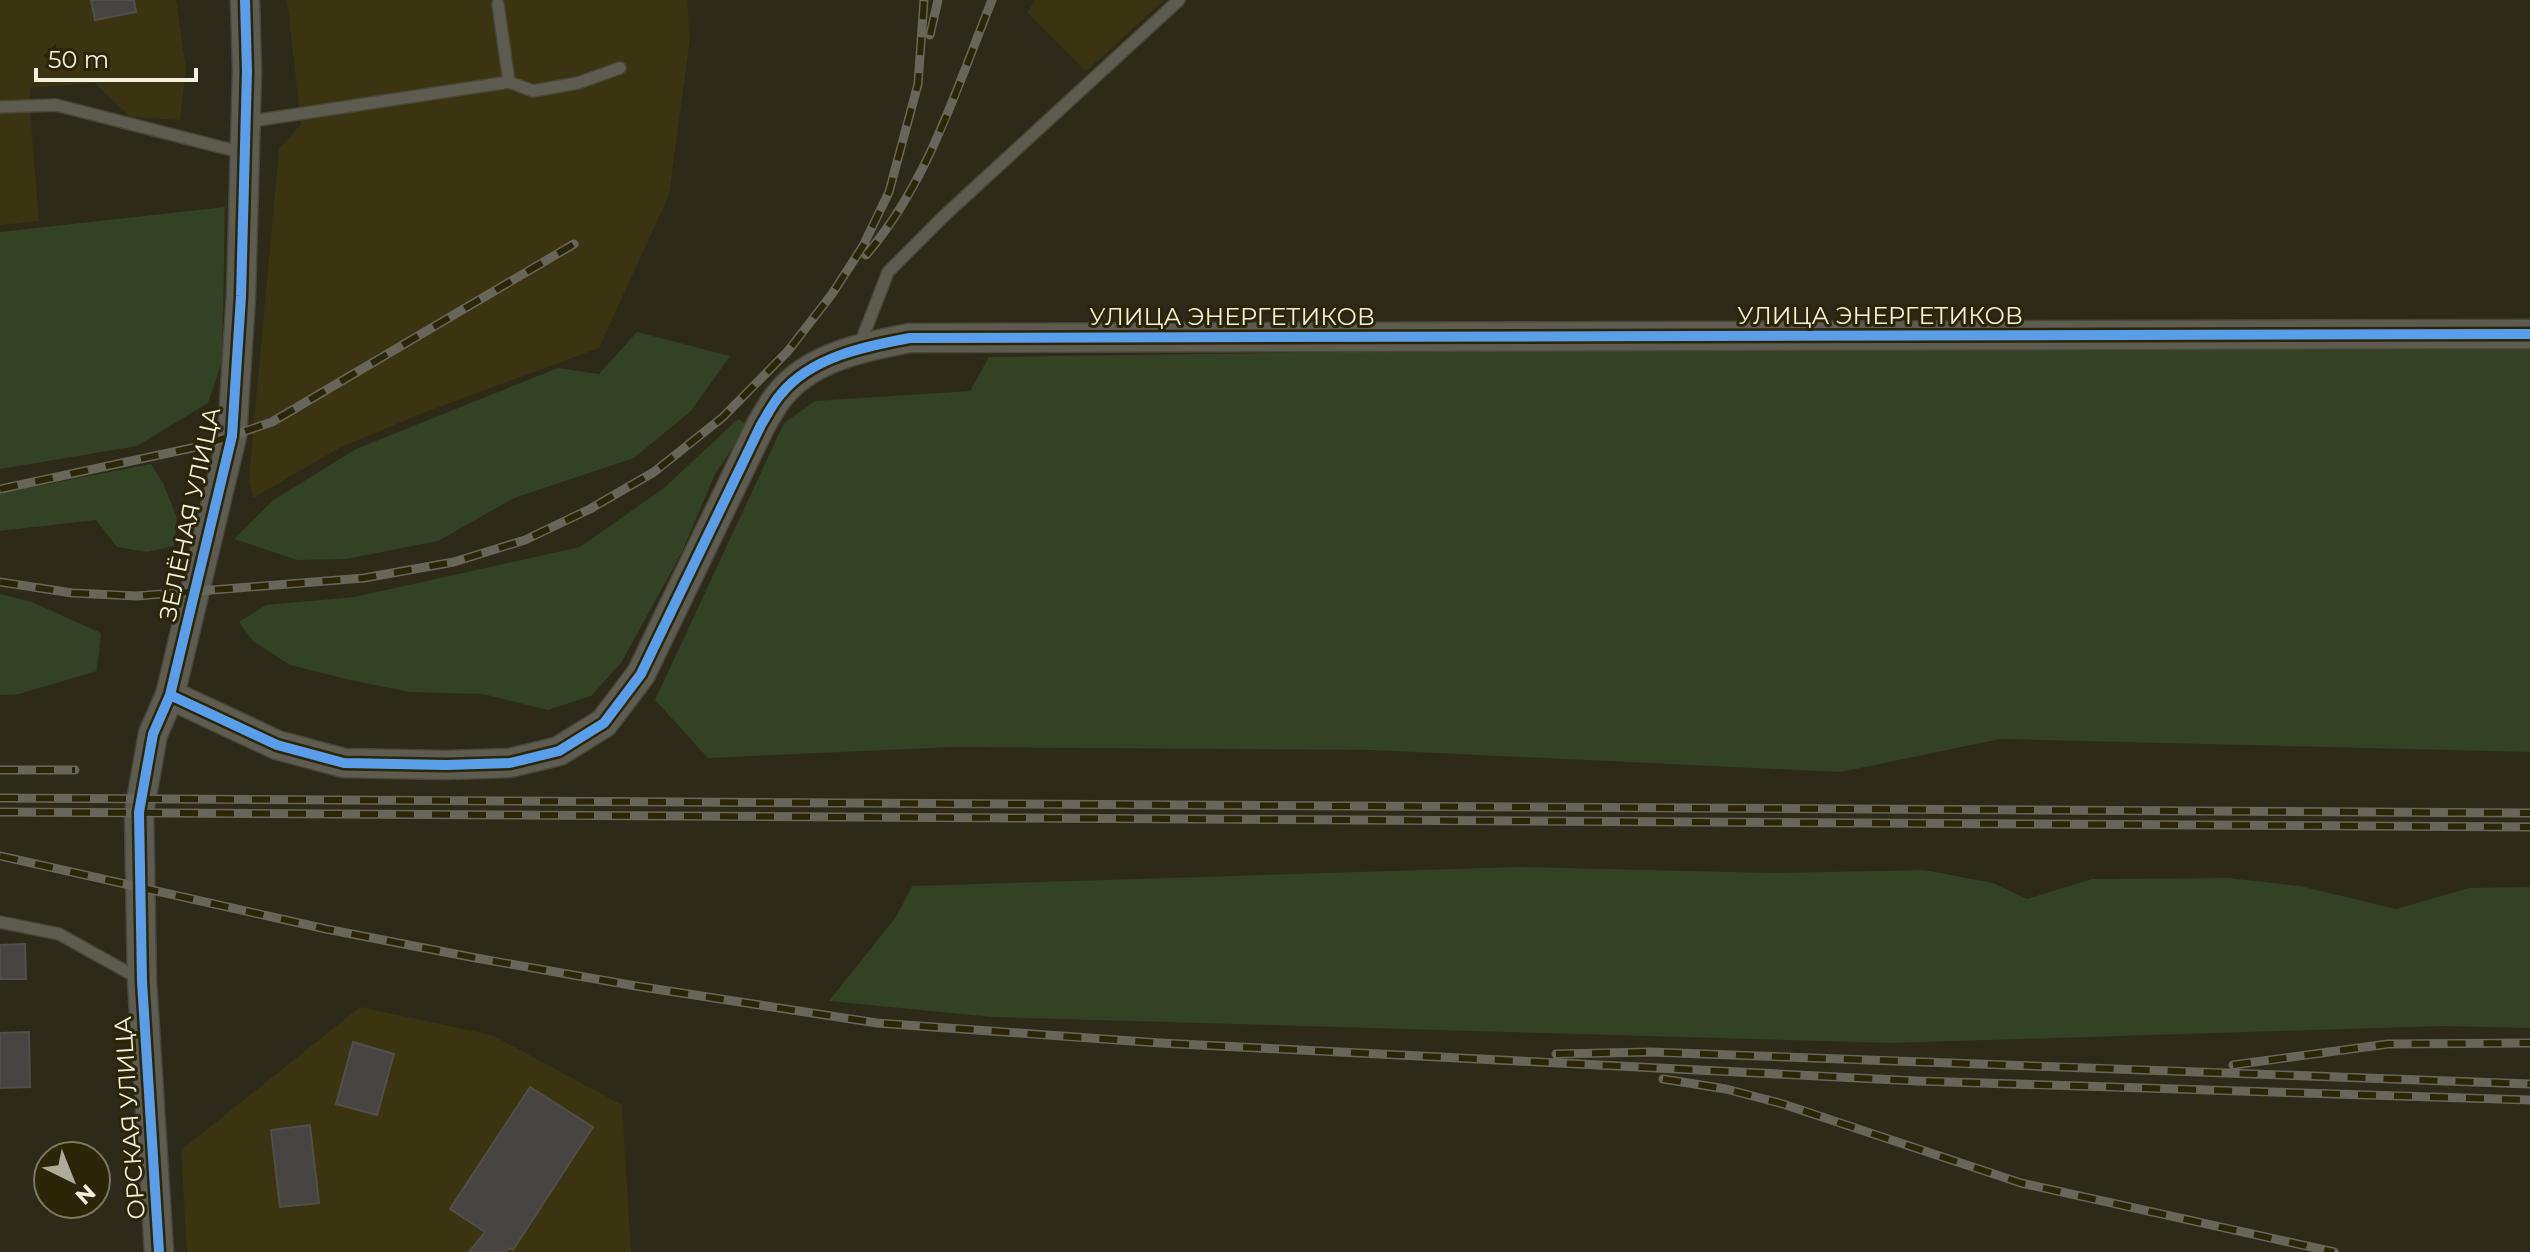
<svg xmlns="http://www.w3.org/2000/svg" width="2530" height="1252" font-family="Montserrat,sans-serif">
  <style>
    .built { fill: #3b3410 }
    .green { fill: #334124 }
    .building { fill: #474441; stroke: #524e4d; stroke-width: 2 }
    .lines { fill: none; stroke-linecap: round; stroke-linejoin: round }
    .service-casing { stroke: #49463a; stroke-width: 14 }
    .tertiary-casing { stroke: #49463a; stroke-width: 31 }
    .service { stroke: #5e5c50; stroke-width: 11 }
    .tertiary { stroke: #5e5c50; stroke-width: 28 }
    .rail-casing { stroke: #68665b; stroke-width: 9 }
    .rail { stroke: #2b2607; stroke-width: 6; stroke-dasharray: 18; stroke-linecap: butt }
    .cycleway-casing { stroke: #2b2607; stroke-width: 15 }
    .cycleway { stroke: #5a9eea; stroke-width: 10 }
    .labels { text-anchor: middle; stroke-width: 6; stroke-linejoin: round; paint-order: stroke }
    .street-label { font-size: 24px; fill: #f3f0de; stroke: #2b2607 }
  </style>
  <rect width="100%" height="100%" fill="#2d2a1a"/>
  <path class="built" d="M 0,0 L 176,0 L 186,69 L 180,120 L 130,117 L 95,83 L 30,88 L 30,111 L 39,221 L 0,225 Z
    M 287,0 L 687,0 L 690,39 L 669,195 L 599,348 L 423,413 L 341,447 L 253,498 L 249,478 L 279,149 L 301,124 Z
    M 1036,0 L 1164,0 L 1086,71 L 1027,12 Z
    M 360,1007 L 492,1035 L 622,1105 L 631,1252 L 187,1252 L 181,1150 Z"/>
  <path class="green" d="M 225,207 L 222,362 L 208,403 L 137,446 L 0,469 L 0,232 Z
    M 637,332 L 730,356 L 691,411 L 634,458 L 514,498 L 438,541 L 346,559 L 297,560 L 234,539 L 272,501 L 356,449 L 558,368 L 599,374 Z
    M 1924,344 L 2530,346 L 2530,752 L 2000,739 L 1841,772 L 1373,750 L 954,747 L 708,758 L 655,700 L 784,423 L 815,401 L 970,391 L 989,357 Z
    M 738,419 L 748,425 L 715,474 L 682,552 L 621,663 L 591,696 L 548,710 L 483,694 L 410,692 L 350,680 L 290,665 L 253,641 L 239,622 L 266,605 L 354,597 L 580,547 L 664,488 Z
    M 151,464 L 163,483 L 177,518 L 174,546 L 147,552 L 117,547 L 96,520 L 0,531 L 0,493 Z
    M 0,594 L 32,602 L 101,633 L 97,671 L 19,694 L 0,695 Z
    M 1519,867 L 1772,873 L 1924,870 L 1993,883 L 2027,899 L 2092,879 L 2228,878 L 2300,886 L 2396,909 L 2469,888 L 2530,887 L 2530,1028 L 2444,1026 L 1891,1043 L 992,1017 L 829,1001 L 896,917 L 912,886 Z"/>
  <path class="building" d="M 91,0 L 134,0 L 136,12 L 95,20 Z
    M 25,944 L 26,979 L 0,979 L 0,945 Z
    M 29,1032 L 30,1087 L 0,1088 L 0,1033 Z
    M 353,1042 L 394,1054 L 377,1115 L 336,1104 Z
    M 530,1087 L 593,1127 L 513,1250 L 509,1248 L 506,1252 L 469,1252 L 485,1232 L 450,1209 Z
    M 310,1125 L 319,1203 L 280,1207 L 271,1130 Z"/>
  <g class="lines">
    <defs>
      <path id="service" d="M 498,4 L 509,82
        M 0,107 L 56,105 L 244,153
        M 246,122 L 509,82 L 533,91 L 578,83 L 620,68
        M 859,347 L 888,272 L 945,215 L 1179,0
        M 0,922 L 59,934 L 138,978"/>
      <path id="tertiary" d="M 170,695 L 277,745 L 344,763 L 446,765 L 510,763 L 559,751 L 604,723 L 641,674 L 761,425 C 767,415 773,403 781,394 C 811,357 866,346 910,338 L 2530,334
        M 159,1252 L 142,981 L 139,812 L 153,734 L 170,695 L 232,436 L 241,296 L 247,71 L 245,0"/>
    </defs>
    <use href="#service" class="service-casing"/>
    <use href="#tertiary" class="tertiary-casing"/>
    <use href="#service" class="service"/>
    <use href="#tertiary" class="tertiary"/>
    <defs>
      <path id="rail" d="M 930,35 L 938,0
        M 866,255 C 928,183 957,87 992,0
        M 0,489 L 201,446 L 272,422 L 574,244
        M 0,582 L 72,593 L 137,596 L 364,578 L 454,562 L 525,540 L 590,509 L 654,472 L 723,417 L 788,351 L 832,294 L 863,246 L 889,192 L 918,84 L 924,0
        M 0,770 L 75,770
        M 0,798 L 2530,813
        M 0,812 L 2530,827
        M 0,856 L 326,929 L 476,958 L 636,986 L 877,1023 L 1160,1043 L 1917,1081 L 2530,1100
        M 1556,1054 L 1650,1052 L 2530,1084
        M 2233,1065 L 2388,1044 L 2530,1043
        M 1663,1079 L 1726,1089 L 1783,1104 L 2021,1183 L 2334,1252"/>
    </defs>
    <use href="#rail" class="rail-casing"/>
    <use href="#rail" class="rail"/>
    <defs>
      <path id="cycleway" d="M 170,695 L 277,745 L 344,763 L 446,765 L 510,763 L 559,751 L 604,723 L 641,674 L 761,425 C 767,415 773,403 781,394 C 811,357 866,346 910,338 L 2530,334
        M 159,1252 L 142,981 L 139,812 L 153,734 L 170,695 L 232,436 L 241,296 L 247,71 L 245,0"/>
    </defs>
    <use href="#cycleway" class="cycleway-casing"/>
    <use href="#cycleway" class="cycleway"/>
  </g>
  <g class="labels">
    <g class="street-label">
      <text x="1880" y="324">УЛИЦА ЭНЕРГЕТИКОВ</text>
      <text x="1232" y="325">УЛИЦА ЭНЕРГЕТИКОВ</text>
      <text transform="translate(190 514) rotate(-78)" y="8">ЗЕЛЁНАЯ УЛИЦА</text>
      <text transform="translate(130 1118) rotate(-94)" y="8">ОРСКАЯ УЛИЦА</text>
    </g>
  </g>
  <g transform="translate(72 1180) rotate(137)"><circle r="38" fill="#2b2607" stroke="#7b775d" stroke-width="2"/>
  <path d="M0-6L14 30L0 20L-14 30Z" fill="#aeab99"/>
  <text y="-12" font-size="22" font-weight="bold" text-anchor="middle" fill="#f3f0de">N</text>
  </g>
  <path d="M36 68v12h160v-12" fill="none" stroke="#f3f0de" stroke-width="4"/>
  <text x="48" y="68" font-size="24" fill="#f3f0de" stroke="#2b2607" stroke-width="6" paint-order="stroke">50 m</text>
</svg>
